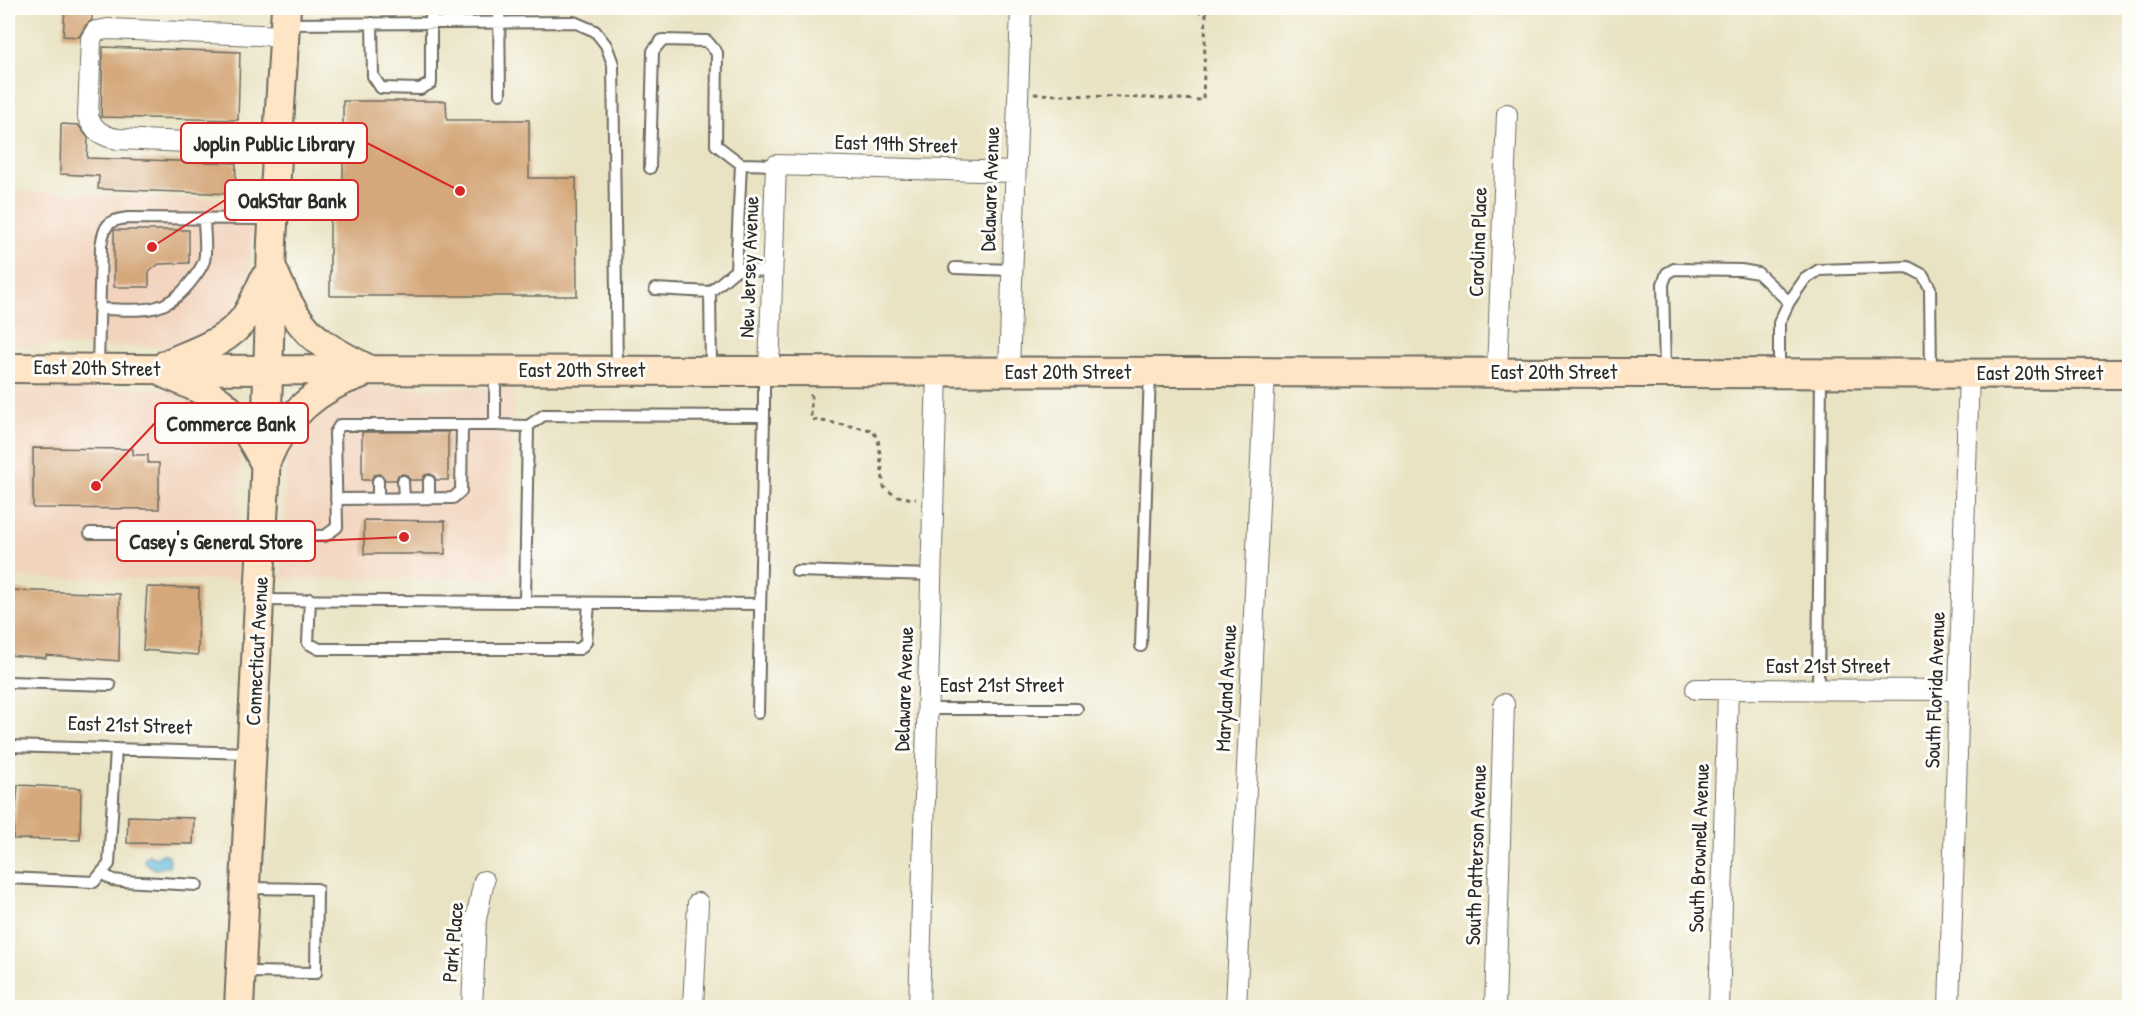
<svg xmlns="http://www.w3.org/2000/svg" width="2137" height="1015" font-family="'Patrick Hand',sans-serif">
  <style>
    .built { fill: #f2d4be }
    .water { fill: #61bcdf; stroke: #467485; stroke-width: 1.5 }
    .building { fill: #d5a87b }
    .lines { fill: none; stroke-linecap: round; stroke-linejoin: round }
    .lane-casing { stroke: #6e6b60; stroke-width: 14 }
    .street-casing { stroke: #6e6b60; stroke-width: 22 }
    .secondary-casing { stroke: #6e6b60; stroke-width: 32 }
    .path { stroke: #6e6b60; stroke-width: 3; stroke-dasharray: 4.5 4.5; stroke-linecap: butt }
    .lane { stroke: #fff; stroke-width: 10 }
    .street { stroke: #fff; stroke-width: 20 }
    .secondary { stroke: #fee5c5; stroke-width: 28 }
    .labels { text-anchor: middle; stroke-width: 6; stroke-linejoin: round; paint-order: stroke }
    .street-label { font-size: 21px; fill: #2b2b2b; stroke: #fdfcf7 }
    .leader { fill: none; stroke: #d62828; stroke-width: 2 }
    .callout-dot { fill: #d62828; stroke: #fdfcf7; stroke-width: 2 }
    .callout { fill: #fdfcf7; stroke: #d62828; stroke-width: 2 }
    .callout-label { font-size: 22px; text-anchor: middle; font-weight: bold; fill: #2b2b2b }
  </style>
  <rect width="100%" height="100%" fill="#fdfcf7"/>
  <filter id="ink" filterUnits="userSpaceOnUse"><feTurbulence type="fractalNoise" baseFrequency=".0167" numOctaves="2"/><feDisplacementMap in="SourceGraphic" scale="12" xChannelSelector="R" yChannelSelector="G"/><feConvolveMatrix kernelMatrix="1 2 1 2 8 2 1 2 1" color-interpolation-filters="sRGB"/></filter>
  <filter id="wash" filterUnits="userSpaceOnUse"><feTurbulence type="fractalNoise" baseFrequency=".008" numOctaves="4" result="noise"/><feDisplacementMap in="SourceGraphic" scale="24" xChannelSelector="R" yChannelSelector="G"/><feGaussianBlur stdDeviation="1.35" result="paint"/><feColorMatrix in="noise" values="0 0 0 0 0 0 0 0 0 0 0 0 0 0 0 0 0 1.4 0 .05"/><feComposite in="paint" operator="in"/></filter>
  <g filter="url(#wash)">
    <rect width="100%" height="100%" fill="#e9e3c3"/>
    <path class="built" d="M 8,191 L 255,201 L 249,277 L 244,295 L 232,317 L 179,347 L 8,346 Z
      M 8,387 L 173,389 L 216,407 L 238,442 L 240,460 L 237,580 L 8,578 Z
      M 355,387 L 514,389 L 509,579 L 281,578 L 287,448 L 297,423 Z"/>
    <path class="water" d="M 163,854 L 168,855 L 170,860 L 169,866 L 155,869 L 144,862 L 145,857 L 149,855 L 155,858 Z"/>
    <g id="blocks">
      <path class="building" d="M 65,8 L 91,8 L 92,20 L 86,25 L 79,37 L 63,36 Z
        M 103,47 L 240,52 L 238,120 L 101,117 Z
        M 343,101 L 446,101 L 447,120 L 529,120 L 529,178 L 576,178 L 577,296 L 330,296 L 330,205 L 343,205 Z
        M 61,124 L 78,125 L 88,138 L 87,158 L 236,163 L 235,194 L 98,189 L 99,176 L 60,174 Z
        M 114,230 L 189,230 L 189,263 L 159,264 L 149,272 L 149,287 L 114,287 Z
        M 362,432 L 448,432 L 448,480 L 436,480 L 433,475 L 430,474 L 425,475 L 422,480 L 410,480 L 407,475 L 403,474 L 398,475 L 396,480 L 385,480 L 382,475 L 379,474 L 374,475 L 371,480 L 362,480 Z
        M 33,448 L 133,449 L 133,455 L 148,455 L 148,463 L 159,463 L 159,509 L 33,508 Z
        M 364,520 L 445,521 L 445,554 L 364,554 Z
        M 147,587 L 199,588 L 198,655 L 143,650 Z
        M 8,590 L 120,594 L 119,661 L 46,655 L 46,658 L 8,655 Z
        M 18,785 L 81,788 L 80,840 L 13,839 Z
        M 128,816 L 194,818 L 193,844 L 127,843 Z"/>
    </g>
  </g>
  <g filter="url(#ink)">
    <use href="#blocks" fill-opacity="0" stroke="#6e6b60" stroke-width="1.5"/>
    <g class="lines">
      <defs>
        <path id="lane" d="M 499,8 L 500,94
          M 372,23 L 373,76 L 381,88 L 420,89 L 431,83 L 431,8
          M 285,24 L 574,22 L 595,31 L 606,45 L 613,64 L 617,370
          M 650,168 L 653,51 L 662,40 L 707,41 L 717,53 L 716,145 L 741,164 L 776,165
          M 955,268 L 1012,270
          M 736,270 L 741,164
          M 655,289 L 710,292 L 736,270 L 773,271
          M 710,292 L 711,369
          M 99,309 C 137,309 163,317 189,284 C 194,278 201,269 204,261 C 207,249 204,231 204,219
          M 98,367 L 101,246 C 104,226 107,220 128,218 L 273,219
          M 1665,371 L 1663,284 L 1667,273 L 1674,269 L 1741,270 L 1758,273 L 1789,302
          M 1779,372 L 1779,323 L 1789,302 L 1805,279 L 1819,270 L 1908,267 L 1923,275 L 1930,288 L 1931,373
          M 495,425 L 528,426 L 544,415 L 764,416 L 764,373
          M 528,426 L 525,602 L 760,604
          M 378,481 L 378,498
          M 403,481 L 404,498
          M 429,481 L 429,498
          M 336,499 L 453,498 L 461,491 L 462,426
          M 90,533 L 130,533
          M 155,534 L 194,535
          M 262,535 L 325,536 L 337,527 L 335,433 L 340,425 L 495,425 L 495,372
          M 797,571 L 932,575
          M 310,599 L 308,643 L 319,649 L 580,649 L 586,642 L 589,603
          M 259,600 L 525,602
          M 1141,646 L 1150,372
          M 8,682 L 110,685
          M 1818,690 L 1821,375
          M 928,709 L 1077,709
          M 758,713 L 764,416
          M 8,746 L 250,753
          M 103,874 L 113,880 L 122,881 L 197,885
          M 8,878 L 94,882 L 109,864 L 116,749
          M 243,972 L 316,973 L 317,889 L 246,888"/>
        <path id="street" d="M 278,146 L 118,139 C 104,137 93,130 88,117 L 91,39 L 96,31 L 108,29 L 284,36
          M 769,371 L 776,165 L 1014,172
          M 1009,372 L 1021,8
          M 1497,372 L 1507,114
          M 1696,689 L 1959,690
          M 472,1008 L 476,919 L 484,881
          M 693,1008 L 698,903
          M 919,1008 L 937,372
          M 1236,1008 L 1265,372
          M 1495,1008 L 1504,704
          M 1719,1008 L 1728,689
          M 1949,1008 L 1969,373"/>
        <path id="secondary" d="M 273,270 C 297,328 311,341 366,368
          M 167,364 C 194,352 229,342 246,316 C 254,304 259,290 265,278
          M 8,368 L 267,370 L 2130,374
          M 168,375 C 222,397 237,409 264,462
          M 267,459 C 284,417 317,388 360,374
          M 239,1008 L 265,479 L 272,241 L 286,8"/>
      </defs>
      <use href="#lane" class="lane-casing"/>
      <use href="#street" class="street-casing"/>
      <use href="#secondary" class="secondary-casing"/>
      <path class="path" d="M 1034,94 L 1203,100 L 1206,13 L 1173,8
        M 811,394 L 811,419 L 872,430 L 878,439 L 884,487 C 893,496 903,498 916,499"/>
      <use href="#lane" class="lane"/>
      <use href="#street" class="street"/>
      <use href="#secondary" class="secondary"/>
    </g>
  </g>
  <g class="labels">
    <g class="street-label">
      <text transform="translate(896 144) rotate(2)" y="7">East 19th Street</text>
      <text transform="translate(990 189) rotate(-88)" y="7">Delaware Avenue</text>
      <text transform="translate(1478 242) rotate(-88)" y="7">Carolina Place</text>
      <text transform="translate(749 267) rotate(-88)" y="7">New Jersey Avenue</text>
      <text transform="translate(97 368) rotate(1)" y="7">East 20th Street</text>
      <text x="582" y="377">East 20th Street</text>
      <text x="1068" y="379">East 20th Street</text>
      <text x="1554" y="379">East 20th Street</text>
      <text x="2040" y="380">East 20th Street</text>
      <text transform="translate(257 651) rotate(-87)" y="7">Connecticut Avenue</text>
      <text x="1828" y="673">East 21st Street</text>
      <text x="1002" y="692">East 21st Street</text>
      <text transform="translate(1226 688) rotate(-87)" y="7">Maryland Avenue</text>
      <text transform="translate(904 689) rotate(-88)" y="7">Delaware Avenue</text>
      <text transform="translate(1935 690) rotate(-88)" y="7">South Florida Avenue</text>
      <text transform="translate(130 725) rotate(2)" y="7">East 21st Street</text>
      <text transform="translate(1699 848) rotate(-88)" y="7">South Brownell Avenue</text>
      <text transform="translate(1476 855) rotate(-88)" y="7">South Patterson Avenue</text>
      <text transform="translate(453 942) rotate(-85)" y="7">Park Place</text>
    </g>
  </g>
  <path class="leader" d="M460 191L367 143M152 247L225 200M96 486L155 423M404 537L315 541"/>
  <g class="callout-dot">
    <circle cx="460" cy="191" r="6"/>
    <circle cx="152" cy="247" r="6"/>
    <circle cx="96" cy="486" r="6"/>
    <circle cx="404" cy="537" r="6"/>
  </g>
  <g class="callout">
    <rect x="181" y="123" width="186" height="40" rx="6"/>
    <rect x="225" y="180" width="133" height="40" rx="6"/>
    <rect x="155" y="403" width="153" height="40" rx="6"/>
    <rect x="117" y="521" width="198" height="40" rx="6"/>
  </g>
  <g class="callout-label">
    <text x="274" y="151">Joplin Public Library</text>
    <text x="292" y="208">OakStar Bank</text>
    <text x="231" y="431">Commerce Bank</text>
    <text x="216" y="549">Casey's General Store</text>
  </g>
  <rect width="2137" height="1015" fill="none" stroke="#fdfcf7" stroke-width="30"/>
</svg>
